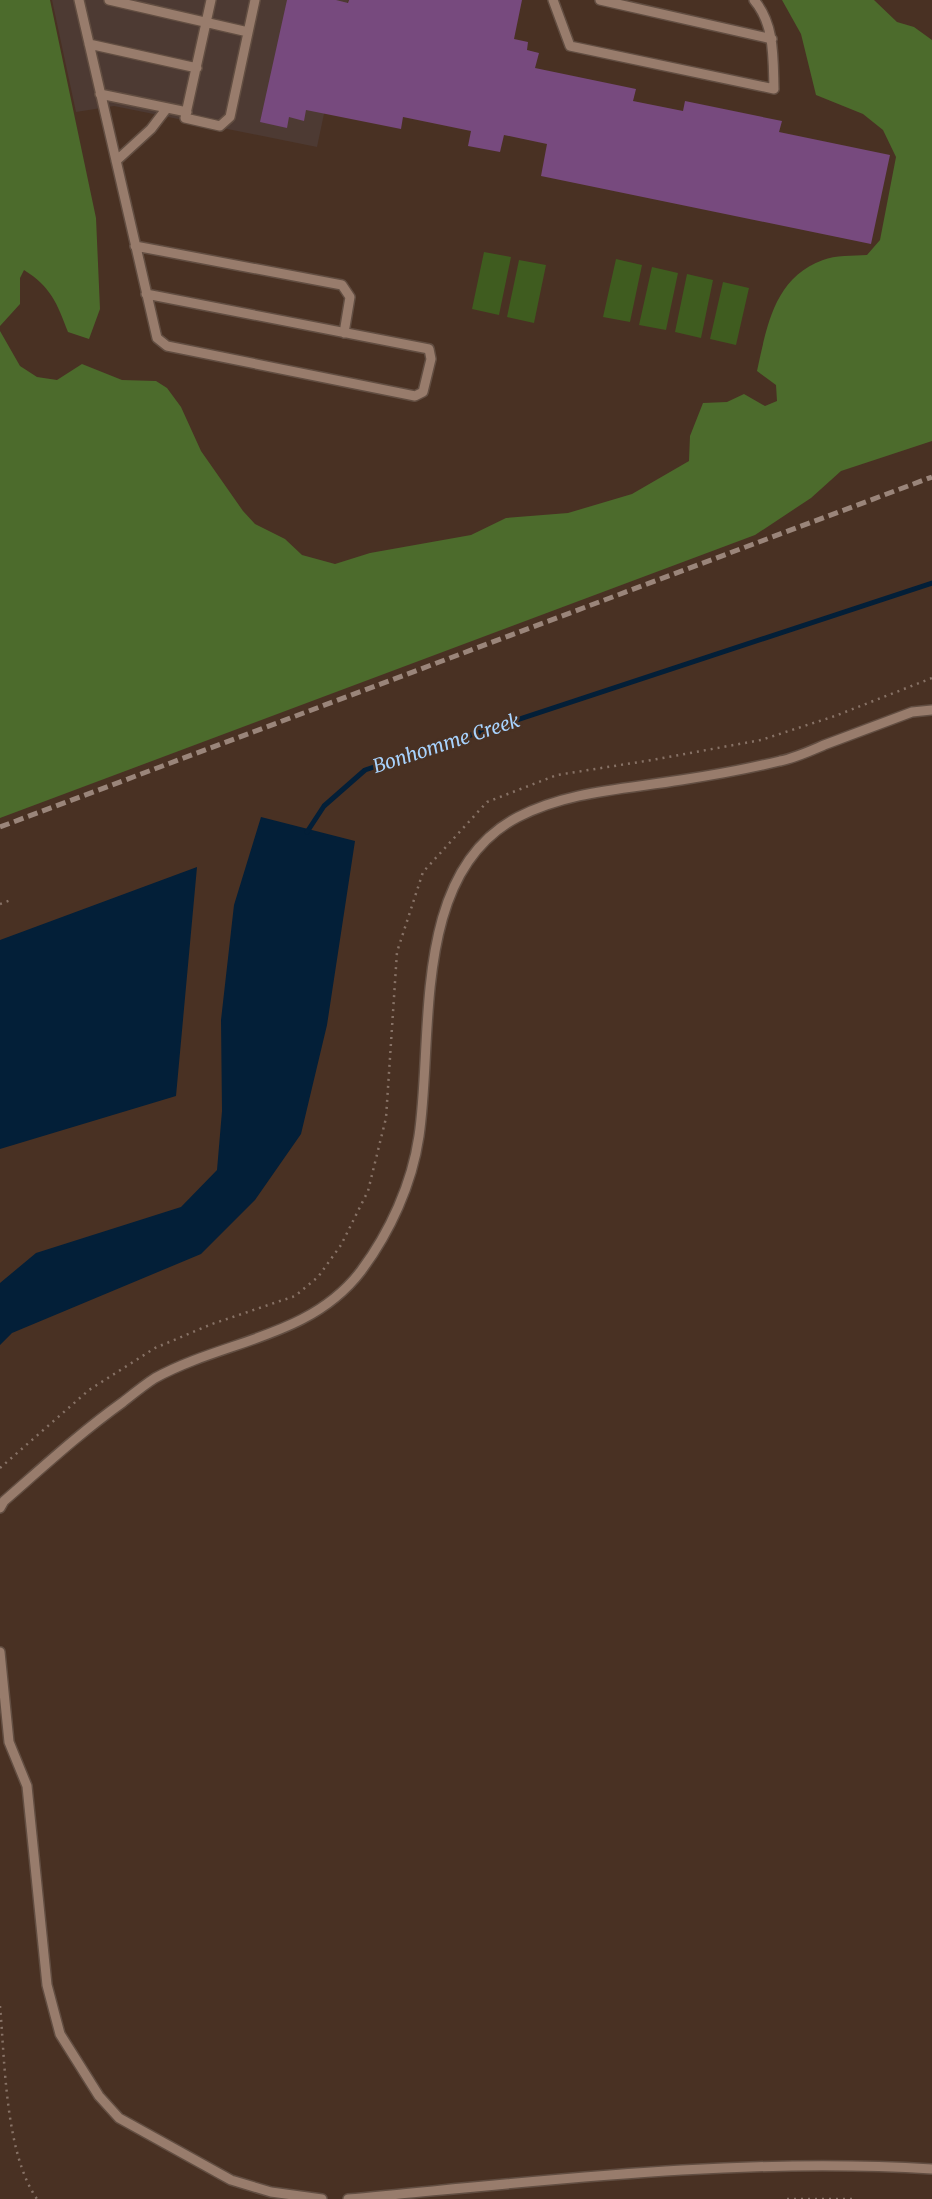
<svg xmlns="http://www.w3.org/2000/svg" width="932" height="2199" font-family="Merriweather,serif">
  <style>
    .commercial { fill: #4d3a33 }
    .green { fill: #3f5c1f }
    .forest { fill: #4c6b2c }
    .water { fill: #031f38 }
    .lines { fill: none; stroke-linecap: round; stroke-linejoin: round }
    .stream { stroke: #031f38; stroke-width: 5 }
    .building { fill: #774a7e }
    .lane-casing { stroke: #624e42; stroke-width: 12 }
    .path { stroke: #877266; stroke-width: 2.5; stroke-dasharray: 2 5; stroke-linecap: butt }
    .lane { stroke: #987c6c; stroke-width: 9 }
    .rail { stroke: #9a857a; stroke-width: 5; stroke-dasharray: 10 5; stroke-linecap: butt }
    .labels { text-anchor: middle; stroke-width: 5; stroke-linejoin: round; paint-order: stroke }
    .water-label { font-size: 19px; font-style: italic; fill: #a8d3fe; stroke: #493123 }
  </style>
  <rect width="100%" height="100%" fill="#493123"/>
  <path class="commercial" d="M 52,0 L 348,0 L 317,147 L 114,106 L 76,112 Z"/>
  <path class="green" d="M 484,252 L 511,257 L 499,315 L 472,309 Z
    M 616,259 L 642,265 L 630,322 L 603,317 Z
    M 519,260 L 546,265 L 534,323 L 507,317 Z
    M 652,267 L 678,273 L 666,330 L 639,325 Z
    M 687,274 L 713,280 L 701,338 L 675,332 Z
    M 723,282 L 749,288 L 736,345 L 710,339 Z"/>
  <path class="forest" d="M 0,0 L 50,0 L 96,218 L 100,309 L 89,339 L 68,332 C 57,303 51,287 24,270 L 20,278 L 20,304 L 0,326 Z
    M 782,0 L 874,0 L 897,22 L 914,27 L 932,40 L 932,441 L 841,471 L 811,498 L 755,535 L 0,818 L 0,331 L 20,366 L 37,377 L 57,380 L 82,364 L 122,380 L 156,381 L 167,388 L 181,407 L 201,451 L 243,511 L 255,524 L 285,539 L 302,555 L 335,564 L 370,553 L 471,535 L 506,518 L 568,513 L 632,494 L 689,461 L 690,436 L 703,403 L 727,402 L 744,394 L 765,406 L 777,401 L 776,385 L 757,371 C 767,326 774,278 823,260 C 835,255 853,256 867,255 L 880,240 L 896,157 L 883,130 L 863,114 L 816,95 L 801,34 Z"/>
  <path class="water" d="M 261,817 L 355,841 L 327,1025 L 301,1134 L 255,1200 L 201,1254 L 12,1333 L 0,1345 L 0,1283 L 36,1253 L 181,1207 L 217,1170 L 222,1111 L 221,1020 L 234,905 Z
    M 197,867 L 176,1096 L 0,1149 L 0,940 Z"/>
  <g class="lines">
    <path class="stream" d="M 307,832 L 324,806 L 365,770 L 932,583"/>
  </g>
  <path class="building" d="M 287,0 L 336,0 L 348,3 L 349,0 L 522,0 L 514,39 L 528,42 L 527,50 L 539,53 L 535,68 L 636,89 L 633,101 L 683,111 L 685,101 L 782,121 L 779,132 L 890,155 L 871,244 L 541,176 L 547,144 L 504,135 L 500,152 L 468,146 L 471,131 L 403,117 L 401,129 L 306,110 L 304,121 L 289,117 L 287,128 L 260,122 Z"/>
  <g class="lines">
    <defs>
      <path id="lane" d="M 79,0 L 157,338 L 167,346 L 415,396 L 423,392 L 431,359 L 429,349 L 146,294
        M 109,0 L 248,32
        M 211,0 L 185,118 L 220,126 L 230,117 L 255,0
        M 553,0 L 570,46 L 774,89 C 773,59 775,24 754,0
        M 600,0 L 772,39
        M 89,44 L 197,68
        M 100,94 L 187,112
        M 116,161 L 151,129 L 167,108
        M 135,246 L 342,285 L 350,297 L 344,333
        M 0,1508 L 4,1501 C 43,1467 81,1432 123,1402 C 133,1394 144,1385 155,1378 C 224,1340 310,1338 361,1271 C 390,1232 412,1184 419,1136 C 434,1035 410,873 518,817 C 568,791 626,789 681,780 C 714,775 747,769 780,761 C 795,758 810,751 824,745 C 854,734 883,723 912,712 L 932,710
        M 0,1652 L 9,1742 L 27,1786 L 47,1985 L 60,2034 L 99,2096 L 119,2118 L 231,2180 L 271,2192 L 322,2199
        M 348,2199 C 543,2181 736,2157 932,2169"/>
    </defs>
    <use href="#lane" class="lane-casing"/>
    <path class="path" d="M 0,904 L 11,900
      M 0,1468 L 89,1390 L 155,1348 L 212,1324 L 295,1296 L 318,1277 L 341,1245 L 368,1191 L 386,1118 L 397,952 L 423,872 L 487,802 L 557,775 L 652,760 L 761,740 L 835,716 L 932,678
      M 0,2006 C 5,2061 5,2153 37,2199
      M 787,2199 L 855,2199"/>
    <use href="#lane" class="lane"/>
    <path class="rail" d="M 0,827 L 932,477"/>
  </g>
  <g class="labels">
    <g class="water-label">
      <text transform="translate(446 743) rotate(-18)" y="7">Bonhomme Creek</text>
    </g>
  </g>
</svg>
